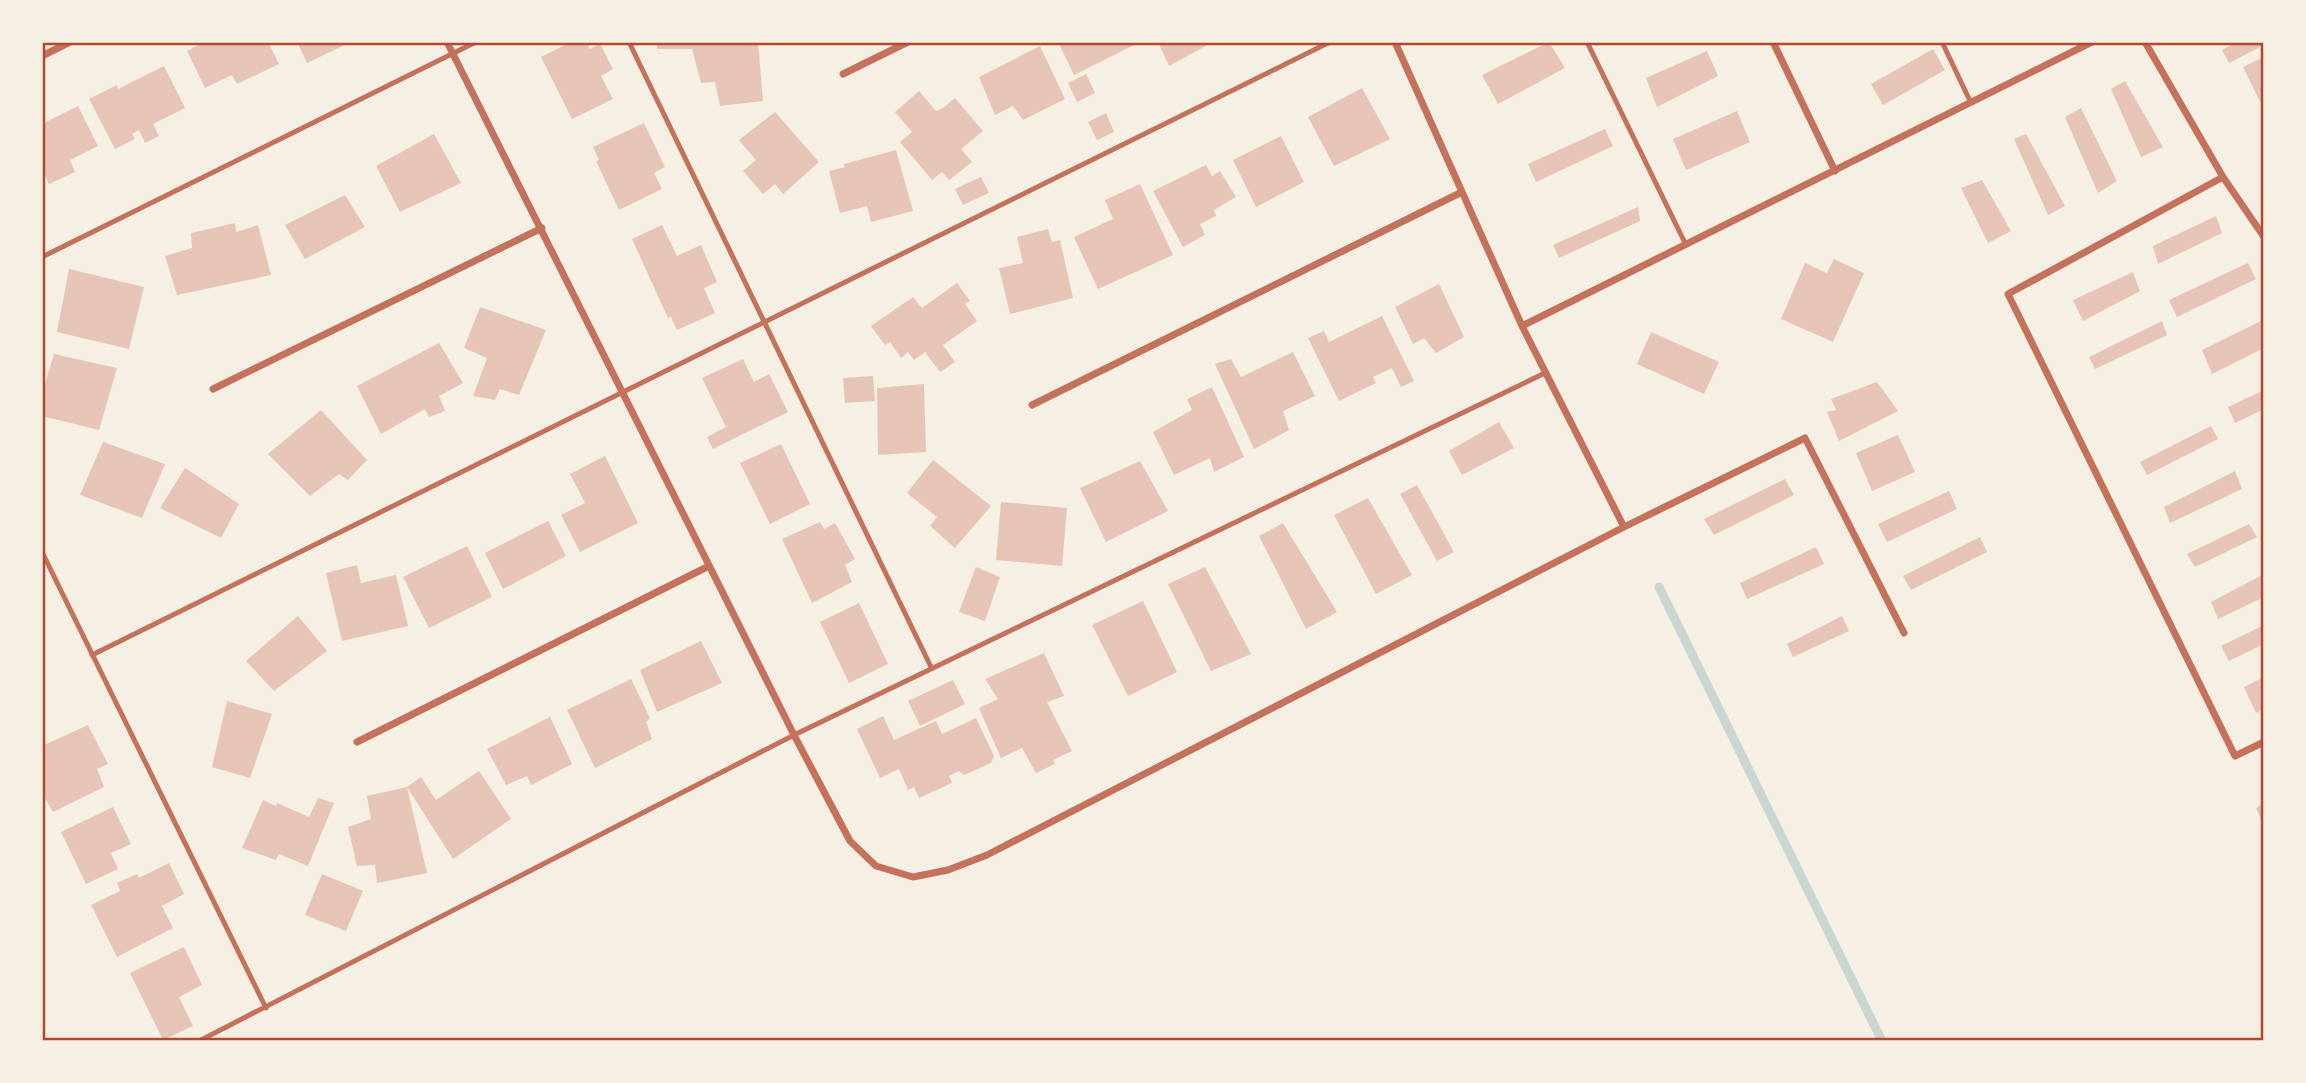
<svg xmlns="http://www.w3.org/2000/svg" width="2306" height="1083" font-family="'Zilla Slab',serif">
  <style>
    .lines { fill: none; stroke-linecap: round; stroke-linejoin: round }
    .stream { stroke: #c9d6d2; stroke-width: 9 }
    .building { fill: #e6c5b7 }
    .service { stroke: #c5725c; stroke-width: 5 }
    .minor { stroke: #c5725c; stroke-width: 7 }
    .neatline { fill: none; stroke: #b5482f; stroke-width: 2.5 }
  </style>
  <rect width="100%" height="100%" fill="#f6efe4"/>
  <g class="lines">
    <path class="stream" d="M 1659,587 L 1882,1041"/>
  </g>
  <path class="building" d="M 204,42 L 268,42 L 279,64 L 237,84 L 232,75 L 205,88 L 187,51 Z
    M 297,42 L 351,42 L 307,63 Z
    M 571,42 L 586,42 L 590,49 L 600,44 L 613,69 L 601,76 L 613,99 L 572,119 L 541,57 Z
    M 657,42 L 758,42 L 763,101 L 720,106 L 715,82 L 701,83 L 692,49 L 657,49 Z
    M 1058,42 L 1140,42 L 1074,75 Z
    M 1158,42 L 1213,42 L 1169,66 Z
    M 1549,42 L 1565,68 L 1498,104 L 1482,75 Z
    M 2237,42 L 2264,42 L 2264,45 L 2229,63 L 2222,50 Z
    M 1040,46 L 1065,99 L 1023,120 L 1013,106 L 995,115 L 979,77 Z
    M 1933,49 L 1945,70 L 1883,105 L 1871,84 Z
    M 1707,51 L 1718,76 L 1657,107 L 1646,78 Z
    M 2264,57 L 2264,110 L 2243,67 Z
    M 164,66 L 185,108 L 153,124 L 159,136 L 145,143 L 139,130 L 132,134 L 135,139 L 115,149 L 89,99 L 117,85 L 118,89 Z
    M 1086,74 L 1095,93 L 1077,102 L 1068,83 Z
    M 2125,81 L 2163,147 L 2141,157 L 2111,89 Z
    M 1362,88 L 1390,139 L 1334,166 L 1308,117 Z
    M 919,91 L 936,111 L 943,108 L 955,98 L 983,131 L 961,149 L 972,162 L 949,180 L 942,172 L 932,180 L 900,142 L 912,132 L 895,112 Z
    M 78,106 L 98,146 L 70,160 L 75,172 L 49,184 L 42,169 L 42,124 Z
    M 2081,108 L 2117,181 L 2098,193 L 2065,117 Z
    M 1737,111 L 1750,142 L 1686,170 L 1673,139 Z
    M 775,112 L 819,162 L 783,194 L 775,184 L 763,194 L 743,171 L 756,160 L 739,140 Z
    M 1106,113 L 1114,132 L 1097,140 L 1088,122 Z
    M 644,123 L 665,167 L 654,173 L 662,189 L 619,210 L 596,161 L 599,160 L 593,147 Z
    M 1605,129 L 1613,146 L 1536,182 L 1528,164 Z
    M 434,134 L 461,183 L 400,212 L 376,166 Z
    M 2026,134 L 2065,206 L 2048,215 L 2014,139 Z
    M 1281,136 L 1304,182 L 1256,207 L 1233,160 Z
    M 896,150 L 913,211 L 871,222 L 867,206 L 840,213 L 829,171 L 845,167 L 844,164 Z
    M 1206,165 L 1212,176 L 1220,171 L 1236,197 L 1214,210 L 1216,216 L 1200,224 L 1205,235 L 1183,247 L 1153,191 Z
    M 981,177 L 989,193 L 963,205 L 955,189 Z
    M 1982,180 L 2011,231 L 1988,243 L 1961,188 Z
    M 1140,184 L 1173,255 L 1098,289 L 1074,237 L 1113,219 L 1105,200 Z
    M 345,195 L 365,227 L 305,259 L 285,225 Z
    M 1638,207 L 1640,221 L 1559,258 L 1553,245 Z
    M 2216,216 L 2222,233 L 2158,264 L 2153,246 Z
    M 235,223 L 236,232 L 258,225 L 271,275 L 177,295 L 165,256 L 192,248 L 191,233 Z
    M 662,225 L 677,256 L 701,245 L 717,282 L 704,288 L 715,313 L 677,330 L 671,317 L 668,318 L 632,239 Z
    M 1048,229 L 1052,242 L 1060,240 L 1073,298 L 1010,314 L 999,268 L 1023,263 L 1017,237 Z
    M 1834,259 L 1864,273 L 1833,342 L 1781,319 L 1805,263 L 1827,273 Z
    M 2248,263 L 2256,279 L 2177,317 L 2169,300 Z
    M 69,269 L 144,287 L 129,349 L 57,332 Z
    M 2133,272 L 2140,291 L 2083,321 L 2073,300 Z
    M 957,283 L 970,301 L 965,304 L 977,321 L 943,345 L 955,362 L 940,372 L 925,352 L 914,360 L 908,352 L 901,358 L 890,342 L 885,345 L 871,326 L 913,297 L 922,308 Z
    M 1439,284 L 1464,337 L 1436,353 L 1424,338 L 1413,344 L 1395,307 Z
    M 480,307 L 546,330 L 519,395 L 500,389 L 495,400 L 473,396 L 487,358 L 464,348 Z
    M 1382,316 L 1414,381 L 1401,387 L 1392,368 L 1373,377 L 1376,383 L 1339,401 L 1308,338 L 1324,331 L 1329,342 Z
    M 2263,320 L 2264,348 L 2212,374 L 2202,350 Z
    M 2162,321 L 2167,335 L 2095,369 L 2089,357 Z
    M 1651,332 L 1719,362 L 1704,394 L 1637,364 Z
    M 439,343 L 463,383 L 439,396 L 445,411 L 429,417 L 425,409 L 381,434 L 357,386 Z
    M 1293,352 L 1315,396 L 1283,411 L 1289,430 L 1254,449 L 1215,364 L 1231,359 L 1241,377 Z
    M 54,354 L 117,368 L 99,430 L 42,416 L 42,393 Z
    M 743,359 L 754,382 L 769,374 L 788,412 L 713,449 L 707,437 L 726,427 L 702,378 Z
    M 873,376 L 875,401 L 845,403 L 843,378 Z
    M 1877,382 L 1898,411 L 1839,441 L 1827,412 L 1836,410 L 1831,399 Z
    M 924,384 L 926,452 L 878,455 L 877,388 Z
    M 1212,387 L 1244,457 L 1214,472 L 1210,458 L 1174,475 L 1153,432 L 1192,410 L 1187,399 Z
    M 2264,390 L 2264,409 L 2235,423 L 2228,407 Z
    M 321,410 L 367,460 L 348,480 L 339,474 L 310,496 L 268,454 Z
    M 1499,422 L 1514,448 L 1462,475 L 1449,451 Z
    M 2211,426 L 2218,439 L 2147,475 L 2140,462 Z
    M 1898,435 L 1915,472 L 1872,491 L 1856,453 Z
    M 103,442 L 165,464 L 142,518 L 80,495 Z
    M 781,444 L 810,504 L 770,524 L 740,463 Z
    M 605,456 L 638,523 L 580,552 L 561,515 L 585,503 L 570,474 Z
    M 933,460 L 991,506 L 955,548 L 930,526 L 937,517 L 907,493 Z
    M 1140,461 L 1168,511 L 1106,542 L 1080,488 Z
    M 185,468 L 239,504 L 221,538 L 160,508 Z
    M 2235,471 L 2242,489 L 2170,523 L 2164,507 Z
    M 1785,479 L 1794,495 L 1714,535 L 1704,519 Z
    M 1417,485 L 1454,552 L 1437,561 L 1400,494 Z
    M 1949,491 L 1957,509 L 1887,542 L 1878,524 Z
    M 1368,498 L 1412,575 L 1376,594 L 1334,515 Z
    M 1001,502 L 1067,508 L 1062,566 L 996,560 Z
    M 548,521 L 566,556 L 503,589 L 485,553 Z
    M 820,522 L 824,529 L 835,523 L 855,559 L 845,565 L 852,582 L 812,603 L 782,539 Z
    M 1283,523 L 1337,612 L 1306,629 L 1259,536 Z
    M 2249,524 L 2257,537 L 2195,567 L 2187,554 Z
    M 1980,537 L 1987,552 L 1911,590 L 1903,576 Z
    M 467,546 L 492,597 L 429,628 L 403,577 Z
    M 1816,547 L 1824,564 L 1747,599 L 1740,583 Z
    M 357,565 L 361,583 L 396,575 L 408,626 L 342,641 L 326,573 Z
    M 976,567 L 1000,577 L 985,621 L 959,612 Z
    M 1205,567 L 1251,654 L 1211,671 L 1168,584 Z
    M 2264,574 L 2264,597 L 2218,619 L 2211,602 Z
    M 1143,601 L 1177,672 L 1128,696 L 1092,625 Z
    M 859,603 L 888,664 L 849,683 L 820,622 Z
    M 298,616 L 327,651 L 274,691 L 246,661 Z
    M 1842,616 L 1849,631 L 1793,657 L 1787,644 Z
    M 2264,625 L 2264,644 L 2229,661 L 2221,646 Z
    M 701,641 L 722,683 L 657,712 L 640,670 Z
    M 1044,653 L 1064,696 L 1047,702 L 1072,751 L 1053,760 L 1055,764 L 1036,773 L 1022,748 L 1001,758 L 979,708 L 998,699 L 985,679 Z
    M 2264,677 L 2264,709 L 2256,713 L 2244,687 Z
    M 631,679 L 650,718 L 646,722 L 652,739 L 595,768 L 567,710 Z
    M 953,680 L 965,704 L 920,726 L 908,701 Z
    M 227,701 L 272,714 L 250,778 L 212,767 Z
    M 883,716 L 894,740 L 936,721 L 942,734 L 976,718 L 994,756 L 991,763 L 964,775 L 959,771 L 949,776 L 952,783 L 919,798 L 914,787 L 908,790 L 899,769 L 880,778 L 857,729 Z
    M 550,717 L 572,764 L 531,785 L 527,776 L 506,785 L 487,749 Z
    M 88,725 L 108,764 L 97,769 L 104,787 L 53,812 L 42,793 L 42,746 Z
    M 479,771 L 511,819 L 453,859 L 407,787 L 421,777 L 436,800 Z
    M 407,787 L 427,873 L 377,883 L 375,865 L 357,866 L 348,827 L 371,819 L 367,796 Z
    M 318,798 L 334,803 L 308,866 L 279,854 L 276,860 L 242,848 L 263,800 L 276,806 L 277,803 L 309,817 Z
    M 2264,803 L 2264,827 L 2256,808 Z
    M 113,807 L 131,844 L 111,853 L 118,869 L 86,884 L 61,832 Z
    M 169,863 L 184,894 L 162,906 L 173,928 L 117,957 L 91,905 L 120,891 L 117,883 L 137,874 L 139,878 Z
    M 322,874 L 363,891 L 346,931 L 305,915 Z
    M 184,947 L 202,985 L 179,997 L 193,1026 L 163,1040 L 130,973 Z"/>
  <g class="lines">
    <path class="service" d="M 629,42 L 931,667
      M 1587,42 L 1686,245
      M 1942,42 L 1971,103
      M 42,257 L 476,42
      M 42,552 L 266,1008
      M 92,655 L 1330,42
      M 199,1041 L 794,735 L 1545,373"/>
    <path class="minor" d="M 447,42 L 794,735 L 850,841 L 876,866 L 913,877 L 948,870 L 987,855 L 1624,527 L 1805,438 L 1904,633
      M 1395,42 L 1522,326 L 1624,527
      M 1773,42 L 1835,171
      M 2145,42 L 2223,177 L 2264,237
      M 42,56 L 70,42
      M 843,74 L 908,42
      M 2223,177 L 2008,294 L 2235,756 L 2264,742
      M 1522,326 L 2092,42
      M 213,389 L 542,228
      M 1032,405 L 1462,192
      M 357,742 L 709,566"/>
  </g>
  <rect width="2306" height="1083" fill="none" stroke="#f6efe4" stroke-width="88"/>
  <rect x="44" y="44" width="2218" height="995" class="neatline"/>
</svg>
